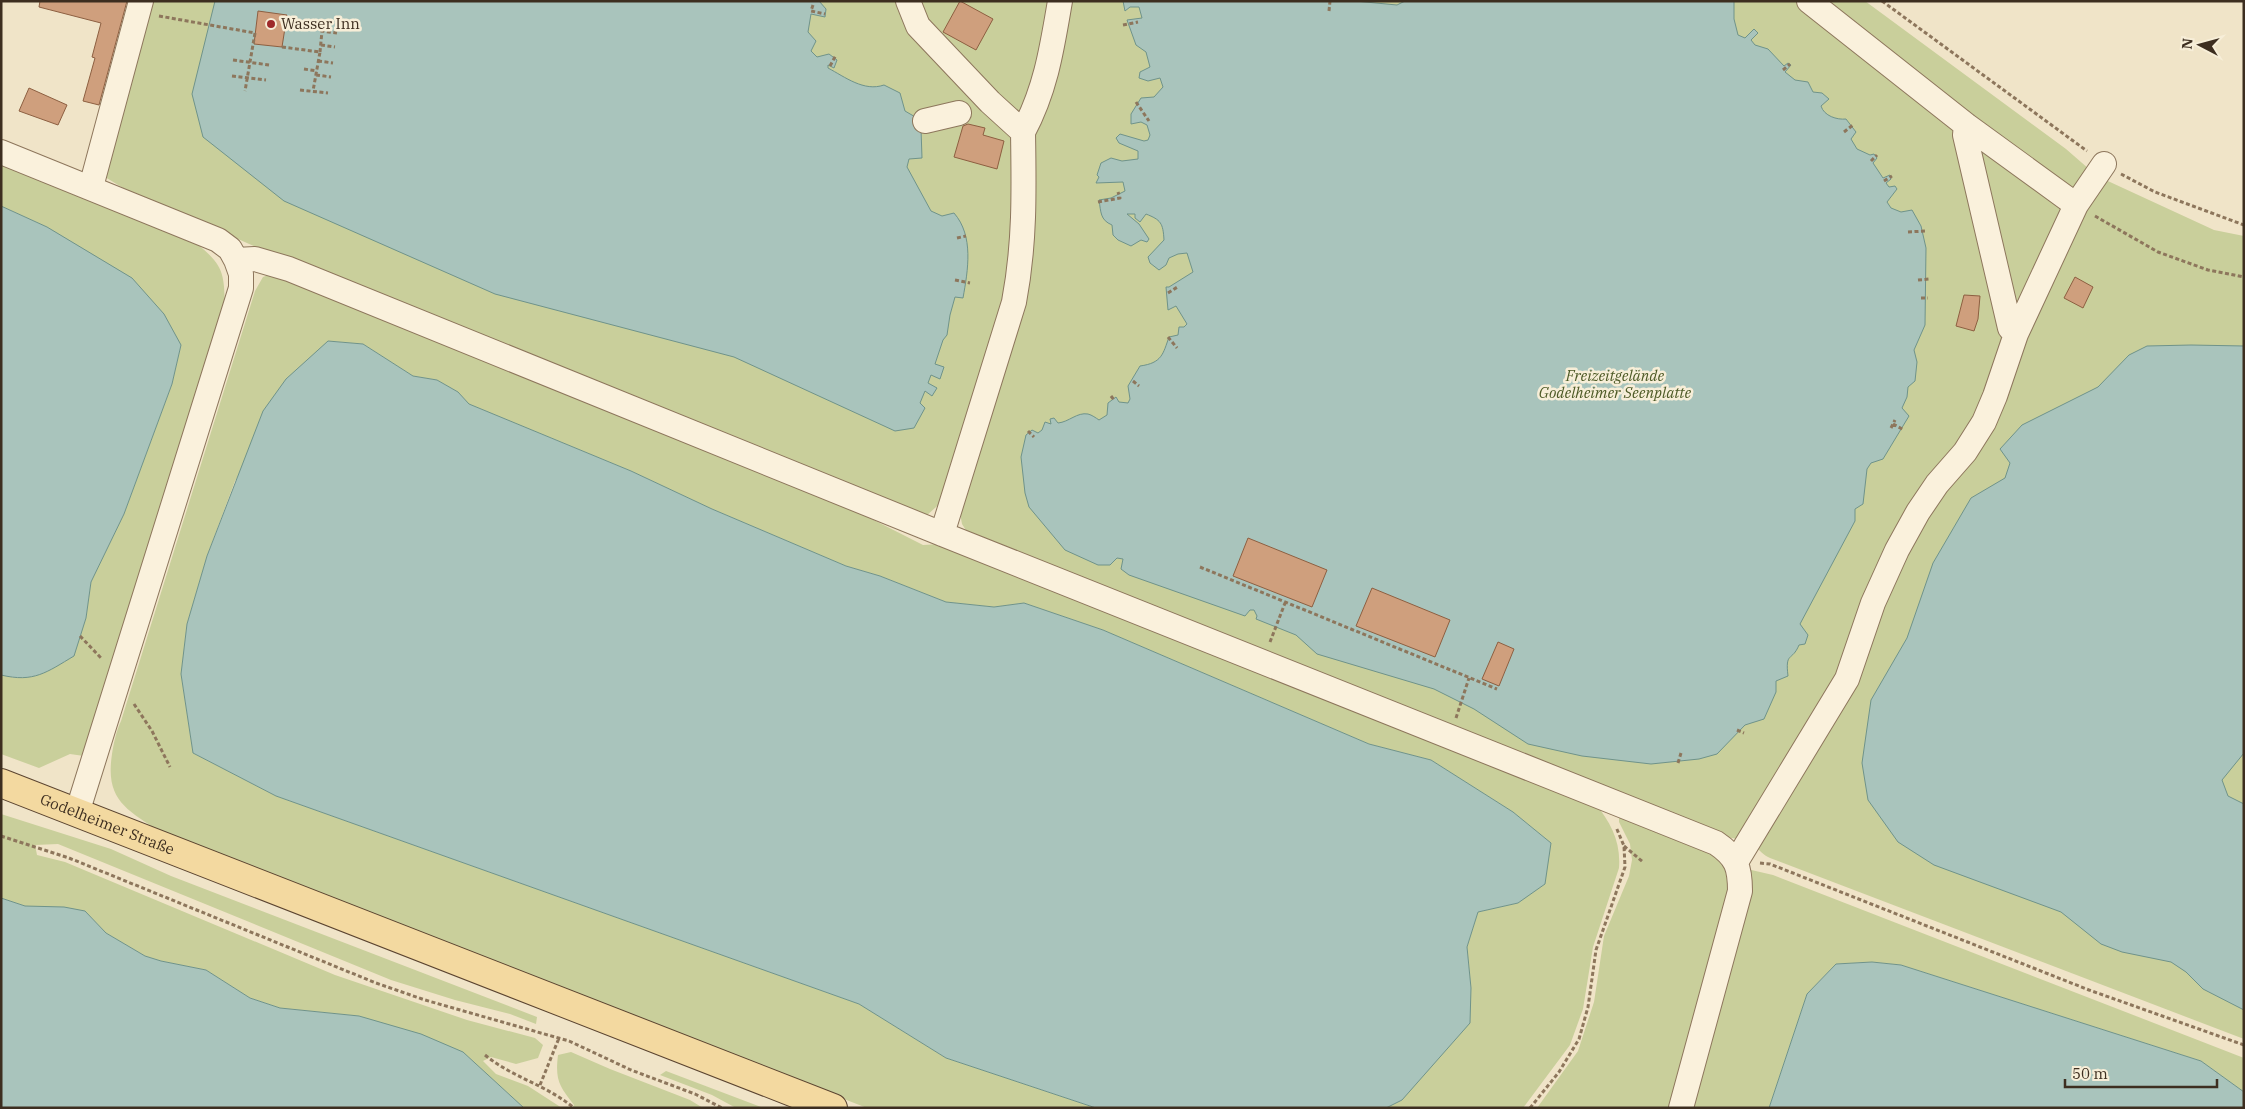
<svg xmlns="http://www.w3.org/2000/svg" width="2245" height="1109" font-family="'IBM Plex Serif',serif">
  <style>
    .green { fill: #c9cf9b }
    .water { fill: #a9c4bc; stroke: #6f938a }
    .building { fill: #cf9f7d; stroke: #8d5f41 }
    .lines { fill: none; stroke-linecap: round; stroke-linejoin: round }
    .minor-casing { stroke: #8d765c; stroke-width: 26 }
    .major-casing { stroke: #5b4430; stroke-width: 30 }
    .path { stroke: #8d765c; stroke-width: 3; stroke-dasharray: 4 2.5; stroke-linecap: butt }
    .minor { stroke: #faf1dc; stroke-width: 24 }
    .major { stroke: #f3d9a0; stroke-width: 28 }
    .poi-dot { fill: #9e2a2b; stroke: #f7eed8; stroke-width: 2 }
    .labels { text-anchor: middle; stroke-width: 5; stroke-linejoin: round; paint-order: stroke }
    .poi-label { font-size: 15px; fill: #3d2e20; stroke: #f7eed8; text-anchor: start }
    .park-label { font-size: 15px; font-style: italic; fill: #4d5a26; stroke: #f7eed8 }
    .street-label { font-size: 15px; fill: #3d2e20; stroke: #f7eed8 }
  </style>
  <rect width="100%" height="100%" fill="#f0e4c8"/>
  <path class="green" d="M 148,1 L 1865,1 L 2066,149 L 2097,176 L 2214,230 L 2244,236 L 2244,1039 L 1770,858 C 1763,855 1760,850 1754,846 C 1745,840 1735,838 1724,837 L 972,540 L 962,524 L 960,513 L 946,498 L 925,517 L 283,259 L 123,188 L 105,177 Z
    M 1,164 L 197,244 C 225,266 224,275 225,309 L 84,756 L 70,754 L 39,768 L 1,754 L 1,675 L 16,678 L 74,655 L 86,618 L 91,582 L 124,514 L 172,384 L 181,345 L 47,227 L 1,206 Z
    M 271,274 L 793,479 L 923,545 L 940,544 L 1595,803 C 1611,823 1621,842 1619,868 L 1593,947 L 1583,1009 L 1570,1045 L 1523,1108 L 1386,1108 L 1402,1100 L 1471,988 L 1467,947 L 1478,912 L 1518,903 L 1551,843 L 1513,812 L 1431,760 L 1369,744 L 1103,630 L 1024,603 L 994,607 L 946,602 L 880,576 L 846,566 L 712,509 L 631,471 L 468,404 L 458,392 L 437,380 L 413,376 L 363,344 L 329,341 L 235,481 L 207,556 L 187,624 L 181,674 L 193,753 L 276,796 L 859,1004 L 946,1058 L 1096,1108 L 867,1108 L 160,832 C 126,809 105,800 112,754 C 114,742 116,732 121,721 L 255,291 L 263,277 Z
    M 1,814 L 111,849 L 171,876 L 537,1017 L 536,1024 L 510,1014 L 455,1000 L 391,980 L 58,844 L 35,845 L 37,855 L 65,862 L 335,975 L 467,1020 L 535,1038 L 543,1045 L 538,1058 L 516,1064 L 491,1057 L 483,1061 L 496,1074 L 528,1086 L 562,1108 L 524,1108 L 465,1054 L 359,1016 L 280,1008 L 250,998 L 206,970 L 161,961 L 145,956 L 106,933 L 85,911 L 27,907 L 1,898 Z
    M 1619,817 L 1721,856 L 1734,886 L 1673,1108 L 1537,1108 L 1578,1051 L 1594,1002 L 1604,936 L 1629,876 L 1632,860 L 1630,844 L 1619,822 Z
    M 1747,869 L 1773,875 L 2244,1058 L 2244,1092 L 2201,1061 L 1901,965 L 1872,962 L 1836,964 L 1807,994 L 1769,1108 L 1686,1108 Z
    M 571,1052 L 610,1069 L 690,1100 L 703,1108 L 572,1108 L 574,1105 C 559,1086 555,1080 558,1055 Z
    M 666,1071 L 761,1107 L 761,1108 L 736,1108 L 712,1095 L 660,1075 Z"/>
  <path class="water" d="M 215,1 L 819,1 L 826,9 L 825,17 L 811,14 L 808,32 L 816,41 L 811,51 L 817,57 L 829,54 L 837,60 L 834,68 L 828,65 L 828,68 C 845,77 864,92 884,85 L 900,93 L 905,111 L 917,118 L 921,129 L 922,158 L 909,159 L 907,167 L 931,211 L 942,216 L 954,213 C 974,236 968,270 963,298 L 955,297 L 950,315 L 947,335 L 943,340 L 935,364 L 944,367 L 940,379 L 931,375 L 928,383 L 937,388 L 932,396 L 925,391 L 920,403 L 925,408 L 914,428 L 895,431 L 734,357 L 495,294 L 284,201 L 203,137 L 192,94 Z
    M 1123,1 L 1355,1 L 1397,5 L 1405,1 L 1734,1 L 1734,19 L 1738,35 L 1745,38 L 1754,29 L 1758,33 L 1751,40 L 1755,45 L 1768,49 L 1784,66 L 1788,63 L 1791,65 L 1785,72 L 1795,80 L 1808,82 L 1813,92 L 1822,93 L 1829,99 L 1821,106 C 1824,116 1837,120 1846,119 L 1856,132 L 1851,139 L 1857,149 L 1870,155 L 1874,154 L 1877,158 L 1873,163 L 1883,178 L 1890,175 L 1891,179 L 1886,183 L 1889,187 L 1895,186 L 1897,189 L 1887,202 L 1891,208 L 1901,212 L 1912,210 L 1921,226 L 1926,248 L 1925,325 L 1914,350 L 1917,362 L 1915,381 L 1908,387 L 1907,397 L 1902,408 L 1909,416 L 1883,459 L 1871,463 L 1867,469 L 1863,504 L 1855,509 L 1855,521 L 1800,624 L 1808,635 L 1805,644 L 1799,645 C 1792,662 1785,651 1788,676 L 1776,681 L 1776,692 L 1764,719 L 1745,725 L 1717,754 L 1699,759 L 1651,764 L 1582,756 L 1528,744 L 1474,709 L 1434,689 L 1317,654 L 1296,635 L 1256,619 L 1257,616 L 1254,610 L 1250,610 L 1245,616 L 1129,575 L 1121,569 L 1123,559 L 1117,558 L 1110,565 L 1098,565 L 1065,550 L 1029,507 L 1025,493 L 1021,457 L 1026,435 L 1032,430 L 1038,433 L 1042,430 L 1045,422 L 1051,424 L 1050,419 L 1054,418 L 1058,423 C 1069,422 1077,412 1088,414 C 1092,415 1096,418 1099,420 L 1107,415 L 1108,403 L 1116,397 L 1119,402 L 1128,403 L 1130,399 L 1128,386 L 1140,366 C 1162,363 1163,354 1169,337 L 1178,335 L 1179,327 L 1184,327 L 1187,324 L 1176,306 L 1168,310 L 1166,287 L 1169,287 L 1193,272 L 1187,253 L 1178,254 L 1169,258 L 1166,265 L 1159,270 L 1150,263 L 1148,257 L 1164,240 C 1163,223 1161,220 1146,214 L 1140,222 L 1135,218 L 1135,214 L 1127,214 L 1139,224 L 1149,239 L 1147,242 L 1141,240 L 1131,246 L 1118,240 L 1113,235 L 1112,225 C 1100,220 1101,212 1099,200 L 1111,198 L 1125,191 L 1123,182 L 1096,183 L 1099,177 L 1097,175 L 1101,163 L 1111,158 L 1122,161 L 1138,159 L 1138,151 L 1119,143 L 1116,138 L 1120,134 L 1144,141 L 1148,140 L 1150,135 L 1147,125 L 1141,122 L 1131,124 L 1131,114 L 1141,98 L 1154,97 L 1163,87 L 1160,78 L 1148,81 L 1139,78 L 1140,72 L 1150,67 L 1146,52 L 1136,45 L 1127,20 L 1142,18 L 1139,7 L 1130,7 L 1125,11 Z
    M 1,206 L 47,227 L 132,278 L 164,314 L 181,345 L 172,384 L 124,514 L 91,582 L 86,618 L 74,656 C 47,672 34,683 1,675 Z
    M 328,341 L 363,344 L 413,376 L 437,380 L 458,392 L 469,404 L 631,471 L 712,509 L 846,566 L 880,576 L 946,602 L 994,607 L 1024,603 L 1103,630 L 1369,744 L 1431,760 L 1513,812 L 1551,843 L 1545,884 L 1518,903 L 1478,912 L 1467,947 L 1471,988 L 1470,1023 L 1402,1100 L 1386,1108 L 1096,1108 L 946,1058 L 859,1004 L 276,796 L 193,753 L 181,674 L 187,624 L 207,556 L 263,411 L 286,379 Z
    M 2191,345 L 2244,346 L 2244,753 L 2222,780 L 2228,796 L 2244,804 L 2244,1010 L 2203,989 L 2186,972 L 2171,962 L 2122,952 L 2101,944 L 2061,912 L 1934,865 L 1898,842 L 1868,800 L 1862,763 L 1871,700 L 1907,638 L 1933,563 L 1971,498 L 2005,478 L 2010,463 L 2000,449 L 2022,425 L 2098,387 L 2129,355 L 2147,346 Z
    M 1,898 L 25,906 L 64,907 L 85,911 L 106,933 L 145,956 L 161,961 L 206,970 L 250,998 L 280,1008 L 359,1016 L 421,1034 L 463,1052 L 524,1108 L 1,1108 Z
    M 1872,962 L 1901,965 L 2201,1061 L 2244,1092 L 2244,1108 L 1769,1108 L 1807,994 L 1836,964 Z"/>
  <path class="building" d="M 40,1 L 127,1 L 99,105 L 83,101 L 95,58 L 92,57 L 101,23 L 39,7 Z
    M 960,1 L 993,19 L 976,50 L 943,32 Z
    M 258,11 L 287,15 L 282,47 L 254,44 Z
    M 29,88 L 67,105 L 58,125 L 19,111 Z
    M 968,124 L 985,128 L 983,135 L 1004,141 L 997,169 L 954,157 L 963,126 Z
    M 2075,277 L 2093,287 L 2083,308 L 2064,298 Z
    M 1964,295 L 1980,296 L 1978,319 L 1974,331 L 1956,326 Z
    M 1248,538 L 1327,570 L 1312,607 L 1233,576 Z
    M 1372,588 L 1450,620 L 1435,657 L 1356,626 Z
    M 1498,642 L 1514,649 L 1499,686 L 1482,679 Z"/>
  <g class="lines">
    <defs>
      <path id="minor" d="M 908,1 L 918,26 L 990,102 L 1023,132 C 1024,191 1025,244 1014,302 L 942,534
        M 925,121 L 959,113
        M 1966,125 L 1965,135 L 2010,328 L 2016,334
        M 1023,132 C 1046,89 1052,48 1060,1
        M 1,152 L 218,240 L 230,249 L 236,260 L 255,259 L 289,269 L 942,534 L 1716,843 C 1737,857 1740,868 1740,891 L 1681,1108
        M 91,187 L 141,1
        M 2076,205 L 2104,164
        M 77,813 L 241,288 L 241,274 L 236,260
        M 1736,862 L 1847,679 L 1873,603 L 1897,550 L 1918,512 L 1937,484 L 1965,452 L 1984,422 L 1995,396 L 2016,334 L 2076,205 L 1966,125 L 1809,1"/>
      <g id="major">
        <path id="s1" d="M 1,783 L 833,1108"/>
      </g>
    </defs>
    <use href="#minor" class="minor-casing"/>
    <use href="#major" class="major-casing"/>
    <path class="path" d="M 1882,1 L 2087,151
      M 813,5 L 811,11 L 825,14
      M 1329,11 L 1330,1
      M 159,16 L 255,33 L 245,91
      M 1123,25 L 1138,22
      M 321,45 L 335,47
      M 282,47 L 320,52 L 313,91
      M 320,52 L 322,31 L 337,33
      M 233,60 L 269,65
      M 318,61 L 333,63
      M 830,66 L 836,55
      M 304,69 L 317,71
      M 1783,70 L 1790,64
      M 316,75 L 331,77
      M 232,76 L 266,80
      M 300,90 L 328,93
      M 1136,102 L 1149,121
      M 1844,132 L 1853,125
      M 1871,161 L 1877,155
      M 2121,174 L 2155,192 L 2244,225
      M 1884,181 L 1892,176
      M 1098,202 L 1120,198 L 1118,192
      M 2095,216 L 2158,252 L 2208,270 L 2244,277
      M 1908,232 L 1925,231
      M 957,238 L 966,236
      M 955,280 L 970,283
      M 1918,280 L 1929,279
      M 1168,293 L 1179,286
      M 1921,298 L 1928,298
      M 1168,337 L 1177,348
      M 1133,381 L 1139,386
      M 1111,396 L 1114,400
      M 1893,424 L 1904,430
      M 1891,428 L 1895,420
      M 1028,431 L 1034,437
      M 1200,567 L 1497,689
      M 80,636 L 102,659
      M 1270,642 L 1285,603
      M 134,704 L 152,731 L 170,767
      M 1456,718 L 1469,678
      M 1737,730 L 1744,733
      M 1678,763 L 1681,753
      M 1,836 L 69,858 L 376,983 L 425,1000 L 569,1041 L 631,1070 L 695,1094 L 722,1108
      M 1624,846 L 1643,862
      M 1760,863 L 1770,864 L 2089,990 L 2244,1045
      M 485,1055 C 513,1078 545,1084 574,1108
      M 540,1085 L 559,1038
      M 1530,1108 L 1559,1072 L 1579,1039 L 1588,1007 L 1596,950 L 1625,867 L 1624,846 L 1616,827"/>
    <use href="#minor" class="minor"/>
    <use href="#major" class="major"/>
  </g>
  <circle class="poi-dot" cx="271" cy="24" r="5"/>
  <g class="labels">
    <g class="poi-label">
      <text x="281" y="29">Wasser Inn</text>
    </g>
    <g class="park-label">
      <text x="1615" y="381">Freizeitgelände<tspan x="1615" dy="17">Godelheimer Seenplatte</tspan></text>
    </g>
    <g class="street-label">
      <text dy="5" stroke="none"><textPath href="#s1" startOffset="114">Godelheimer Straße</textPath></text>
    </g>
  </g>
  <rect width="2245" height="1109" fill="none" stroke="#3d2e20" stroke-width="5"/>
  <g transform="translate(2200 45) rotate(276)" stroke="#f7eed8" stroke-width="4" paint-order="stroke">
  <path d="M0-4L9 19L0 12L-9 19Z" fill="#3d2e20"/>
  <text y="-8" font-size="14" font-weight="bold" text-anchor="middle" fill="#3d2e20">N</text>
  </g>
  <path d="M2065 1079v8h152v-8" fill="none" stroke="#3d2e20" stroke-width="2.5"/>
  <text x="2072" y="1079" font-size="15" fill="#3d2e20" stroke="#f7eed8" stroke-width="4" paint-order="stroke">50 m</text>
</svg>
